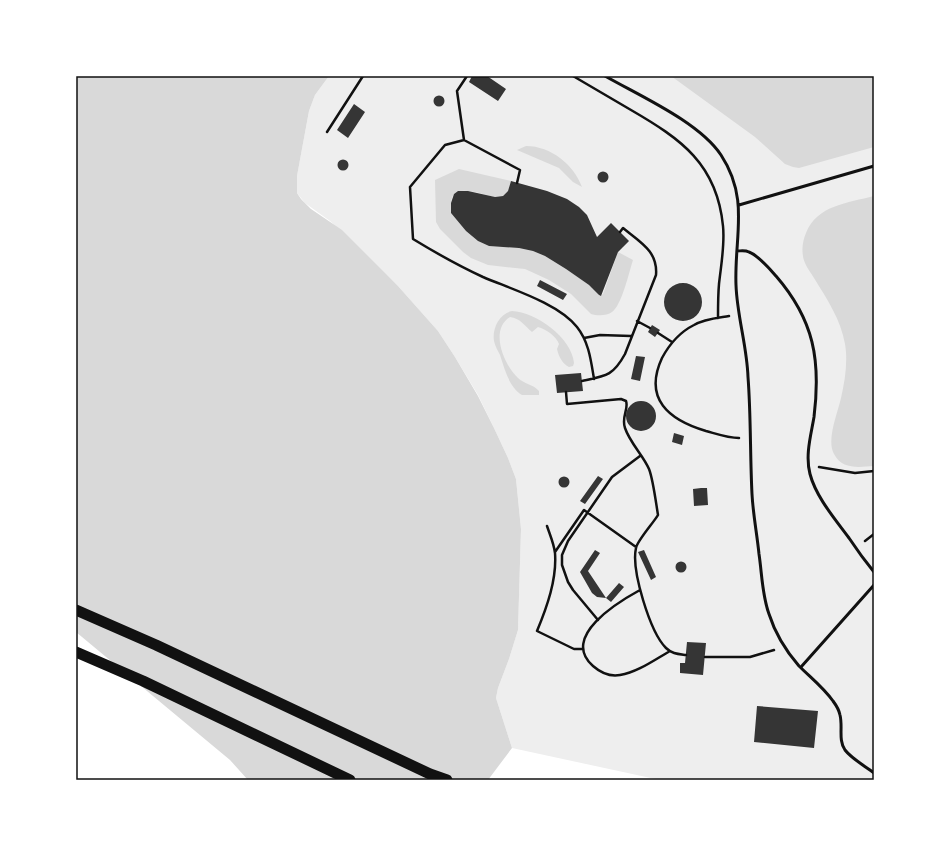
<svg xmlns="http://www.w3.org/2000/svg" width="950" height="856" font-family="'Open Sans',sans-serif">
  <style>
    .green { fill: #eee }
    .water { fill: #d9d9d9 }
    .building { fill: #353535 }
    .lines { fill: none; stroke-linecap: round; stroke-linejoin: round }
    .path { stroke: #111; stroke-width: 2.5 }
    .service { stroke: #111; stroke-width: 3 }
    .trunk { stroke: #111; stroke-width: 11 }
    .neatline { fill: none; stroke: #111; stroke-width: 1.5 }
  </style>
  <rect width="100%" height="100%" fill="#fff"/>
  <path class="green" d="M 329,76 L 874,76 L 874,780 L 660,780 L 512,748 L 496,698 L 498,688 L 509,659 L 518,630 L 521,529 L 516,479 L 508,458 L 494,428 L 478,395 L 455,357 L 438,331 L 398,286 L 330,221 L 305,203 L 297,193 L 297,176 L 309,111 L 315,95 Z"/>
  <path class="water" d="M 76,76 L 329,76 L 315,95 L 309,111 L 297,176 L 297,193 L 301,199 L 311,209 L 342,230 L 398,286 L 438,331 L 455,357 L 478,396 L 494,428 L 508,458 L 516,479 L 521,529 L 518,630 L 509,659 L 498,688 L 496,698 L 512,748 L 488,780 L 248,780 L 230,760 L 76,632 Z
    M 671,76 L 874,76 L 874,147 L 799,168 L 793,167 L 785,164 L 755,137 Z
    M 526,146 C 551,146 574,165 582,187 L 573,182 L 559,168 L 517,150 Z
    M 459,169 L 511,181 L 508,191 L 503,196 C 500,196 497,197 494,197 C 485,195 461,186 454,194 C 450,199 451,207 451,213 L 466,231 L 478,241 L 489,246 L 519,248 L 533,251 L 545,256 L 566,269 L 589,285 L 600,296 L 603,294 L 618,252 L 633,260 C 629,272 622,305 612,312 C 607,316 597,316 591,314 L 571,294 L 549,280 L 536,274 L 525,269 L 488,265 L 471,258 L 463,252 L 440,229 L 436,222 L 435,180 Z
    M 874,196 L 874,466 C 859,467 842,470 834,454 C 826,440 838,412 841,398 C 845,381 848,361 845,344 C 841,320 827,299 814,278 C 811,273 807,268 805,263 C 801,254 802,242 806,233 C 817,205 848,203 874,196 Z
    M 512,311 C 536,312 572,338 574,363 L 573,366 L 569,367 C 562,363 559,357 557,349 L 559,344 C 556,336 546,329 538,327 L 532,332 C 525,326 520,318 510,317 C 489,330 504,365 518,378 C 524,384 533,384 539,391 L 539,395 L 522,395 C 509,387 505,370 500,355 C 498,351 495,346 494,341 C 492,329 499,314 512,311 Z"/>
  <path class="building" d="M 472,76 L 487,76 L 506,89 L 498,101 L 469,82 Z
    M433.5 101a5.5 5.5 0 1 1 11 0a5.5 5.5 0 1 1-11 0Z
    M 354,104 L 365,112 L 348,138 L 337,130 Z
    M337.5 165a5.5 5.5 0 1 1 11 0a5.5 5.5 0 1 1-11 0Z
    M597.5 177a5.5 5.5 0 1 1 11 0a5.5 5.5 0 1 1-11 0Z
    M 511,181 L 547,191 L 567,199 L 579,207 L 587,215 L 597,237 L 611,223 L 629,241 L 618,252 L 601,296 L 599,295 L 589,285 L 566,269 L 545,256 L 533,251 L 519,248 L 489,246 L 478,241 L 466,231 L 451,213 L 451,203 L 454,194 L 458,191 L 468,191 L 495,197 L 503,196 L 508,191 Z
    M 540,280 L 567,294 L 563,300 L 537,286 Z
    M664 302a19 19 0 1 1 38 0a19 19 0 1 1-38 0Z
    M 652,325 L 660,330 L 655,337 L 648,332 Z
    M 636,356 L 645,357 L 640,381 L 631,379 Z
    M 581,373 L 583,391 L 557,393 L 555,375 Z
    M626 416a15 15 0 1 1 30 0a15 15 0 1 1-30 0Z
    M 674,433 L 684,436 L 682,445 L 672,442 Z
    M 598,476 L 603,479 L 585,504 L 580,501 Z
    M558.5 482a5.5 5.5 0 1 1 11 0a5.5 5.5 0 1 1-11 0Z
    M 701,488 L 707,488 L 708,505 L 694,506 L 693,489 Z
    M 595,550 L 600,553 L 588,571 L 606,598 L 597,597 L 592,593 L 580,572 Z
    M 644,550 L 656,577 L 651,580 L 638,552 Z
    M675.5 567a5.5 5.5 0 1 1 11 0a5.5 5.5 0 1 1-11 0Z
    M 619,583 L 624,587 L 611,602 L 606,598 Z
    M 687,642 L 706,643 L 703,675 L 680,673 L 680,663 L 685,663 Z
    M 757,706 L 818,711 L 814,748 L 754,742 Z"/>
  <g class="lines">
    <path class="path" d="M 467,76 L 457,91 L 464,140 L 520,170 L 517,183
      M 573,76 C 592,87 612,99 631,110 C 681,139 717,164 723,226 C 725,245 721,265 719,284 C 718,295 718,307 718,318
      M 327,132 L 363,76
      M 464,140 L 445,145 L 410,187 L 413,239 C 436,253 459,266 483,277 C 511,289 558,303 577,327 C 589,342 591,361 594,379
      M 729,316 C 717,318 704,319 694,325 C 680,332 669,345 662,358 C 643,399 669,420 706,431 C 717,434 728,438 739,438
      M 637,321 L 650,328
      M 658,333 L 672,342
      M 584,338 L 600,335 L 631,336
      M 582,381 C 606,376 613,376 625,354 L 656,275 C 658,251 640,242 623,228 L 620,232
      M 566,392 L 567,404 L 621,399 L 626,401 C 629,409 621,417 625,428 C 630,443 643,455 649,469 C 653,479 656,503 658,515 C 654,522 637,541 636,548 C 631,570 650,632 666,648 C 672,654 678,654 686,655
      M 819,467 L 855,473 L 874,471
      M 547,526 C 550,535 554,544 555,553 C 557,579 547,607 537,631 L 574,649 L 582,649
      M 865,541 L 874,534
      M 555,552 L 584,510 L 636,547
      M 640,590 C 618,602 560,637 593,666 C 601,673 609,677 620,675 C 638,672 654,660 670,651
      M 598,620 L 573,590 L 568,582 L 562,565 L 562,555 L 568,541 L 612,477 L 640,456
      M 705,657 L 750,657 L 774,650"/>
    <path class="service" d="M 605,76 C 640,96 699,122 721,155 C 750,199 734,237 736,285 C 737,316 747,346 748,377 C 751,416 750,455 752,494 C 753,514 757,534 759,554 C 762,574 762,595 769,614 C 775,633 786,651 799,666 C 810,677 823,687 833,701 C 836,705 839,710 840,715 C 843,727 838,740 845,750 C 852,759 865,766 874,773
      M 739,205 L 874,166
      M 737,251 C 741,251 745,250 749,252 C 759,256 769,268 776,276 C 814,320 821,360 814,417 C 811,435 805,455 810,474 C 816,497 835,519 849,538 C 857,550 865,561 874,572
      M 801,667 L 874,585"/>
    <path class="trunk" d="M 76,610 L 156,645 L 430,774 L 447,780
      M 76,652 L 143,681 L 350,780"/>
  </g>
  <rect width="950" height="856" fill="none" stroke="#ffffff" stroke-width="154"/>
  <rect x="77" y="77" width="796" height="702" class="neatline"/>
</svg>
